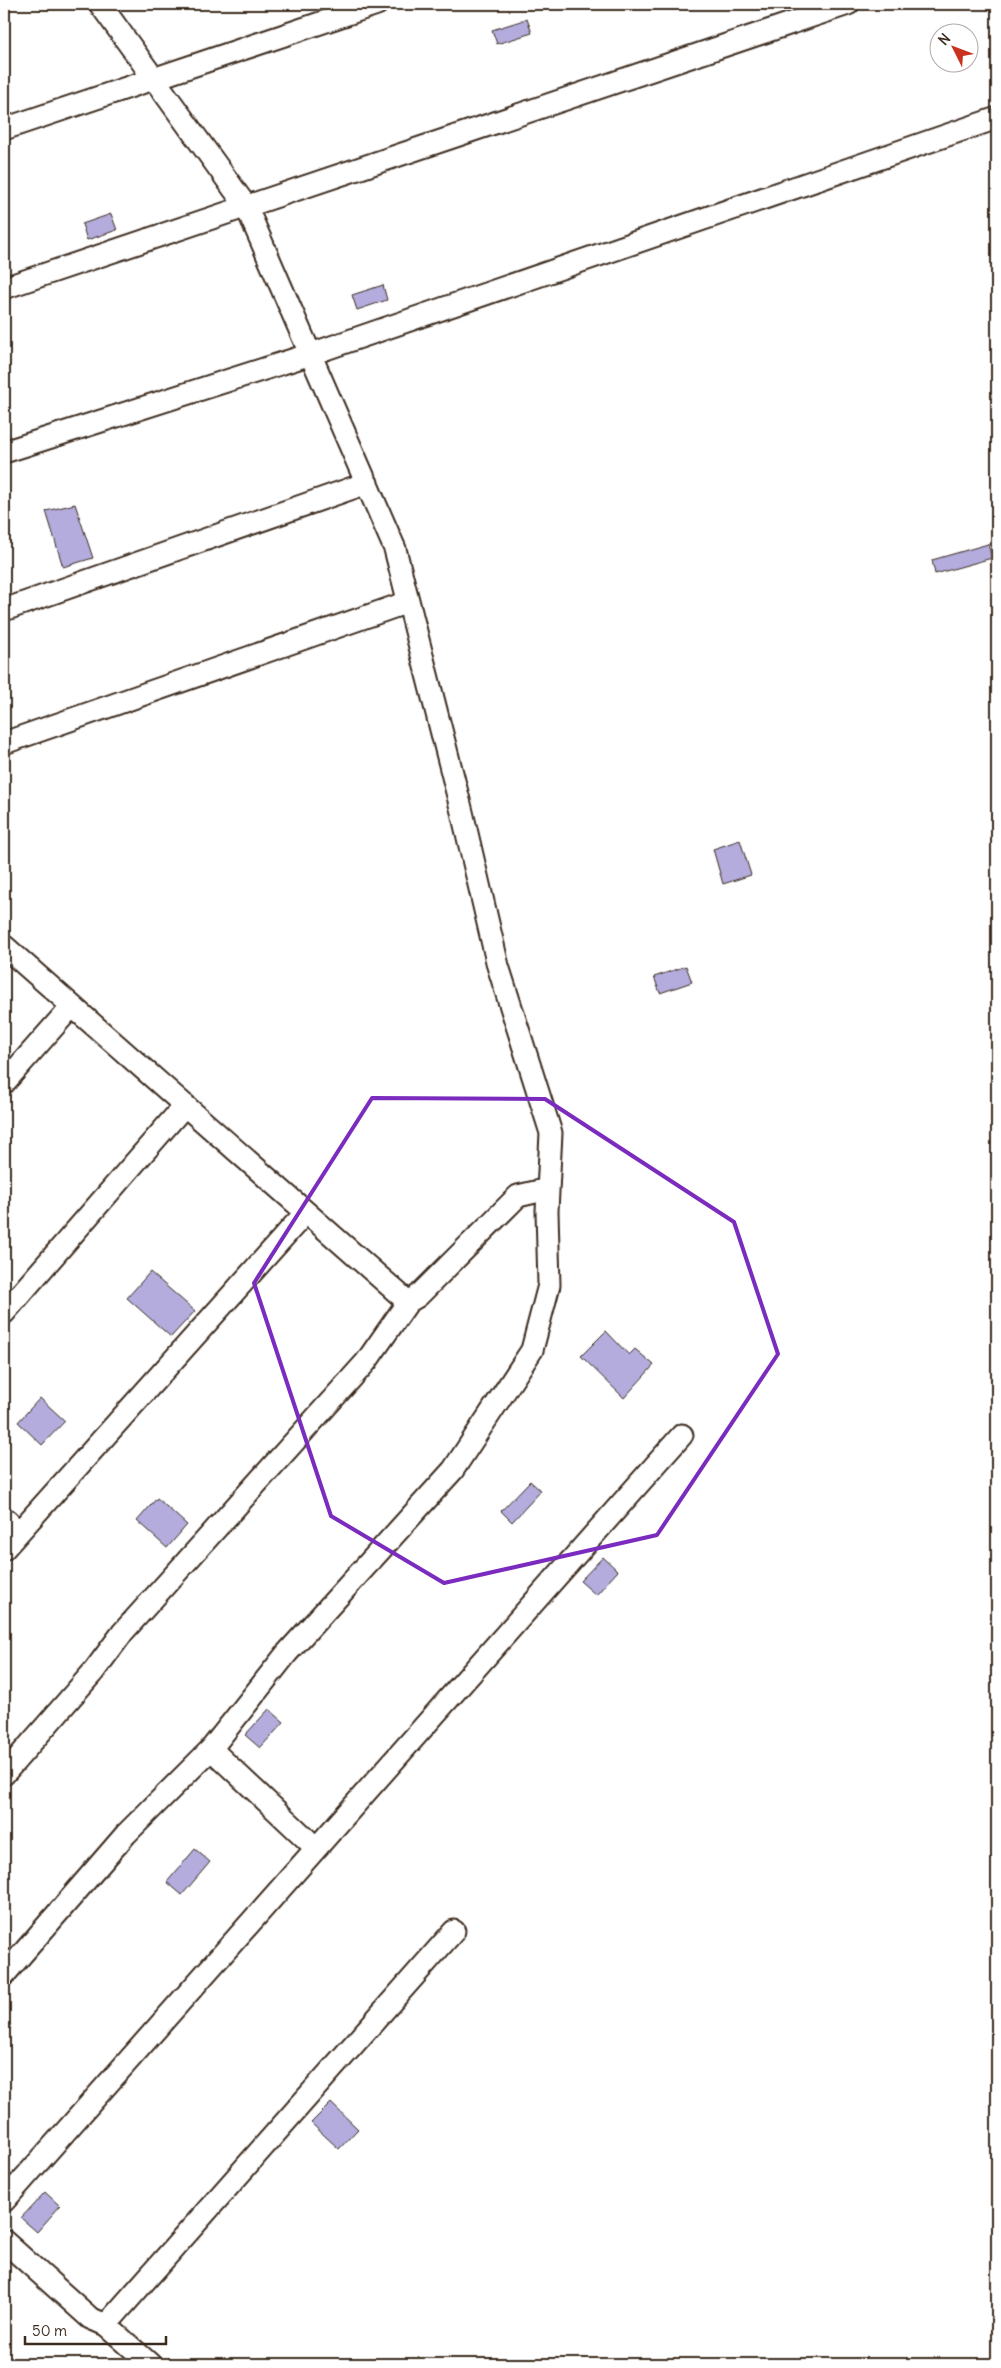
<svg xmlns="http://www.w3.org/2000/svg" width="1001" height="2368" font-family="Delius,sans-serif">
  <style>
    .building { fill: #b3acdd; stroke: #3b2a1e }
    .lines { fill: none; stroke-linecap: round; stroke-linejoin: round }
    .street-casing { stroke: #3b2a1e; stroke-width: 25 }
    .street { stroke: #fff; stroke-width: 21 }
    .marked { fill: none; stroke: #7b2cbf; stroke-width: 4; stroke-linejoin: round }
  </style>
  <rect width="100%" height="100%" fill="#fff"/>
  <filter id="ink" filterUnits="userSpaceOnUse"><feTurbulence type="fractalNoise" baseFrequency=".02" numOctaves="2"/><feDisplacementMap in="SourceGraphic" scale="10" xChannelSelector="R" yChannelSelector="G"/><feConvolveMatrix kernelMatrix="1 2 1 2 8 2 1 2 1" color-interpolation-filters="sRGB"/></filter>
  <g filter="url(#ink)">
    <path class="building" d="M 527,19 L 532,33 L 497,44 L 492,30 Z
      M 111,214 L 117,230 L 87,240 L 82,224 Z
      M 383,285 L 387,300 L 357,310 L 352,295 Z
      M 75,504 L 93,558 L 63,567 L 46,511 Z
      M 988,544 L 992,558 L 935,574 L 932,560 Z
      M 740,840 L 751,875 L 723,884 L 713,849 Z
      M 686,966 L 692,982 L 660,993 L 654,977 Z
      M 150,1272 L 195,1311 L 171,1337 L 127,1298 Z
      M 606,1331 L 629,1355 L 635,1349 L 654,1365 L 624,1398 L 581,1356 Z
      M 40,1398 L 65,1421 L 42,1445 L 18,1422 Z
      M 530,1481 L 541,1491 L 512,1522 L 501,1511 Z
      M 157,1498 L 187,1525 L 167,1548 L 137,1521 Z
      M 603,1557 L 618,1571 L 596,1595 L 580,1581 Z
      M 269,1709 L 284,1722 L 260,1748 L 245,1735 Z
      M 195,1849 L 210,1862 L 182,1895 L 167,1882 Z
      M 331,2103 L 358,2129 L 339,2149 L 311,2123 Z
      M 45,2192 L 60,2206 L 37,2232 L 21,2218 Z"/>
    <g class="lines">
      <defs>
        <path id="street" d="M 4,129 L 377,4
          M 4,288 L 848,4
          M 4,452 L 311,354 L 997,118
          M 4,610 L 367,483
          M 4,743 L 408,602
          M 4,946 L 408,1302
          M 4,1083 L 72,1006
          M 4,1313 L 185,1105
          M 4,1518 L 19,1532
          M 4,1549 L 306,1212
          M 211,1749 L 316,1848
          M 4,1774 L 94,1671 L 123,1632 L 366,1362 L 408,1302 L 418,1296 L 518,1196 L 548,1189
          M 4,1975 L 126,1834 L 211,1749 L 287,1653 L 453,1470 L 532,1350 L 549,1285 L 547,1211 L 551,1133 L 498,966 L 462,812 L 395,549 L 246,206 L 100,4
          M 4,2201 L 682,1435
          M 4,2241 L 90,2318 L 106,2325 L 150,2364
          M 106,2325 L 454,1931"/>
      </defs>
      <use href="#street" class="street-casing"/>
      <use href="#street" class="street"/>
    </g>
  </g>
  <path class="marked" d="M 372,1098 L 545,1099 L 734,1222 L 778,1354 L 657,1535 L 444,1583 L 331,1516 L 254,1283 Z"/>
  <rect width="1001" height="2368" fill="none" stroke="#fff" stroke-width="20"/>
  <rect x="10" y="10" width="981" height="2348" fill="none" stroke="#3b2a1e" stroke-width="2" filter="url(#ink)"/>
  <g transform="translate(954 48) rotate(312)"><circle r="24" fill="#ffffff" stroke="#b1aaa5"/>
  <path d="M0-4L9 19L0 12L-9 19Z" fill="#c8321e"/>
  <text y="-8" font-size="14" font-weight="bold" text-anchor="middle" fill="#3b2a1e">N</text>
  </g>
  <path d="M25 2336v8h141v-8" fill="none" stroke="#3b2a1e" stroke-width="2.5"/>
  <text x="32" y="2336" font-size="15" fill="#3b2a1e" stroke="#ffffff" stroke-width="4" paint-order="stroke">50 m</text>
</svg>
